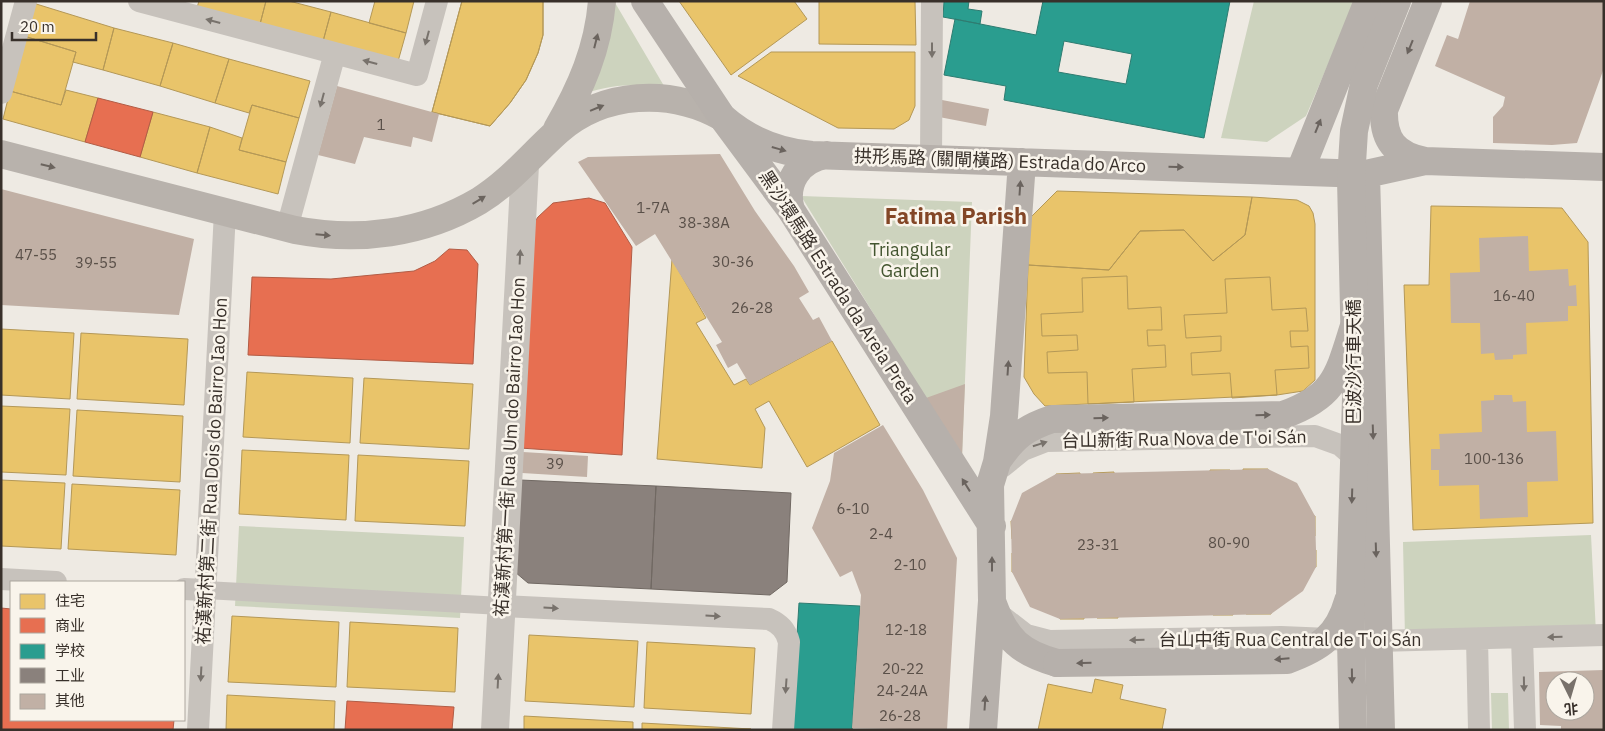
<svg xmlns="http://www.w3.org/2000/svg" width="1605" height="731" font-family="'IBM Plex Sans','Noto Sans SC',sans-serif">
  <style>
    .green { fill: #cdd3be }
    .homes { fill: #e9c46a; stroke: #b49857 }
    .shops { fill: #e76f51; stroke: #b25c45 }
    .schools { fill: #2a9d8f; stroke: #2e7c71; fill-rule: evenodd }
    .industry { fill: #8a817c; stroke: #716963 }
    .building { fill: #c1b0a5; fill-rule: evenodd }
    .lines { fill: none; stroke-linecap: round; stroke-linejoin: round }
    .pedestrian { stroke: #c7c2bc; stroke-width: 18 }
    .minor { stroke: #c7c2bc; stroke-width: 22 }
    .tertiary { stroke: #c7c2bc; stroke-width: 28 }
    .secondary { stroke: #b8b2ac; stroke-width: 28 }
    .primary { stroke: #b6b0ab; stroke-width: 28 }
    .primary-bridge { stroke: #b6b0ab; stroke-width: 28 }
    .oneway { fill: #78726c }
    .oneway2 { fill: #6b645e }
    .oneway3 { fill: #6a635e }
    .labels { text-anchor: middle; stroke-width: 5; stroke-linejoin: round; paint-order: stroke }
    .number-label { font-size: 15px; fill: #5a5049 }
    .street-label { font-size: 18px; fill: #38302a; stroke: #f9f4eb }
    .park-label { font-size: 18px; fill: #43552f; stroke: #f9f4eb }
    .district-label { font-size: 22px; font-weight: bold; fill: #834626; stroke: #f9f4eb }
  </style>
  <rect width="100%" height="100%" fill="#eeeae3"/>
  <path class="green" d="M 614,1 L 667,91 C 635,81 608,85 577,96 Z
    M 1254,1 L 1355,1 L 1306,116 L 1267,142 L 1221,138 Z
    M 801,196 L 972,202 L 962,457 Z
    M 239,526 L 464,537 L 460,618 L 235,606 Z
    M 1591,535 L 1596,633 L 1405,638 L 1403,542 Z
    M 1491,693 L 1508,693 L 1509,730 L 1492,730 Z"/>
  <path class="homes" d="M 199,1 L 266,1 L 259,28 L 196,11 Z
    M 266,1 L 289,1 L 331,12 L 322,45 L 259,28 Z
    M 375,1 L 414,1 L 406,33 L 369,23 Z
    M 462,1 L 543,1 L 543,35 L 538,53 L 526,80 L 510,103 L 490,126 L 432,112 Z
    M 462,1 L 543,1 L 543,35 L 538,53 L 526,80 L 510,103 L 490,126 L 432,112 Z
    M 679,1 L 794,1 L 807,19 L 731,75 Z
    M 819,1 L 915,1 L 916,45 L 819,44 Z
    M 33,3 L 114,28 L 103,70 L 73,62 L 76,52 L 24,36 Z
    M 331,12 L 406,33 L 397,65 L 322,45 Z
    M 114,28 L 173,43 L 160,86 L 103,70 Z
    M 24,36 L 76,52 L 61,105 L 10,91 Z
    M 173,43 L 229,59 L 215,103 L 160,86 Z
    M 771,52 L 915,52 L 915,106 L 909,120 L 894,129 L 838,128 L 738,76 Z
    M 229,59 L 310,81 L 299,118 L 252,105 L 249,113 L 215,103 Z
    M 66,90 L 98,98 L 85,142 L 3,119 L 10,91 L 61,105 Z
    M 252,105 L 299,118 L 286,162 L 239,150 Z
    M 153,112 L 210,127 L 197,173 L 140,157 Z
    M 210,127 L 242,138 L 239,150 L 286,162 L 278,194 L 197,173 Z
    M 1057,191 L 1252,197 L 1245,235 L 1213,261 L 1184,230 L 1140,231 L 1109,270 L 1028,265 L 1030,218 Z
    M 1252,197 L 1297,200 L 1309,206 L 1313,213 L 1315,224 L 1315,380 L 1303,391 L 1277,395 L 1045,406 L 1034,394 L 1024,377 L 1028,265 L 1109,270 L 1140,231 L 1184,230 L 1213,261 L 1245,235 Z
    M 1431,206 L 1562,208 L 1588,242 L 1593,523 L 1413,530 L 1404,285 L 1429,285 Z
    M 672,259 L 706,318 L 696,323 L 734,385 L 746,379 L 750,385 L 832,341 L 880,425 L 807,467 L 769,401 L 755,409 L 765,428 L 762,468 L 657,459 Z
    M 1127,276 L 1128,309 L 1161,307 L 1162,330 L 1147,330 L 1148,346 L 1165,345 L 1166,367 L 1132,369 L 1134,402 L 1088,404 L 1087,372 L 1048,373 L 1047,352 L 1078,350 L 1077,335 L 1042,336 L 1041,314 L 1083,312 L 1082,278 Z
    M 1270,277 L 1272,310 L 1306,308 L 1308,331 L 1290,331 L 1291,347 L 1308,346 L 1309,368 L 1275,370 L 1277,395 L 1232,398 L 1230,373 L 1192,375 L 1191,353 L 1221,351 L 1221,336 L 1186,338 L 1184,315 L 1227,313 L 1225,279 Z
    M 1,329 L 74,333 L 70,399 L 1,395 Z
    M 81,333 L 188,339 L 184,405 L 77,399 Z
    M 247,372 L 353,378 L 350,443 L 243,437 Z
    M 364,378 L 473,384 L 469,449 L 360,443 Z
    M 1,406 L 70,409 L 66,475 L 1,472 Z
    M 77,410 L 183,416 L 180,482 L 73,476 Z
    M 242,450 L 349,455 L 346,520 L 239,514 Z
    M 358,455 L 469,461 L 465,526 L 355,521 Z
    M 1243,469 L 1268,469 L 1269,517 L 1315,516 L 1315,536 L 1290,536 L 1290,550 L 1316,550 L 1316,567 L 1270,568 L 1271,614 L 1246,614 L 1246,597 L 1233,597 L 1233,615 L 1213,615 L 1212,569 L 1169,570 L 1168,520 L 1211,519 L 1210,470 L 1230,470 L 1231,492 L 1244,492 Z
    M 1114,472 L 1115,519 L 1158,517 L 1160,568 L 1117,569 L 1118,618 L 1097,618 L 1097,595 L 1084,596 L 1084,619 L 1060,619 L 1059,570 L 1012,572 L 1012,553 L 1037,552 L 1037,538 L 1012,539 L 1011,521 L 1057,520 L 1056,474 L 1080,473 L 1081,491 L 1094,490 L 1093,473 Z
    M 1,480 L 65,483 L 61,549 L 1,546 Z
    M 72,484 L 180,490 L 176,555 L 68,549 Z
    M 232,616 L 339,622 L 336,687 L 228,682 Z
    M 350,622 L 458,628 L 455,692 L 347,687 Z
    M 529,635 L 638,641 L 634,707 L 525,701 Z
    M 647,642 L 755,648 L 751,714 L 644,708 Z
    M 1095,679 L 1123,685 L 1120,699 L 1166,709 L 1162,730 L 1038,730 L 1048,684 L 1092,693 Z
    M 227,695 L 335,701 L 334,730 L 226,730 Z
    M 524,716 L 633,722 L 633,730 L 524,730 Z
    M 642,723 L 751,729 L 642,730 Z"/>
  <path class="shops" d="M 98,98 L 153,112 L 140,157 L 85,142 Z
    M 589,198 L 605,203 L 632,247 L 622,455 L 520,448 L 527,233 L 538,217 L 553,203 Z
    M 449,249 L 467,250 L 478,264 L 473,364 L 248,355 L 252,277 L 331,279 L 414,271 L 435,261 Z
    M 1,608 L 11,609 L 11,720 L 174,720 L 173,730 L 1,730 Z
    M 347,701 L 454,707 L 452,730 L 345,730 Z"/>
  <path class="schools" d="M 944,1 L 969,1 L 968,9 L 982,11 L 980,24 L 943,17 Z
    M 1043,1 L 1230,1 L 1204,138 L 1004,100 L 1006,86 L 944,75 L 955,19 L 1036,35 ZM 1064,41 L 1132,54 L 1126,84 L 1058,72 Z
    M 799,603 L 860,606 L 852,730 L 791,730 Z"/>
  <path class="industry" d="M 520,480 L 656,486 L 651,589 L 528,583 L 515,572 Z
    M 656,486 L 791,493 L 787,582 L 770,595 L 651,589 Z"/>
  <path class="building" d="M 1470,1 L 1604,1 L 1604,68 L 1577,143 L 1552,145 L 1493,143 L 1493,117 L 1503,106 L 1505,97 L 1435,66 L 1447,35 L 1458,39 Z
    M 337,86 L 439,114 L 432,142 L 413,137 L 411,147 L 364,137 L 355,164 L 318,155 Z
    M 942,100 L 989,109 L 986,126 L 939,117 Z
    M 720,154 L 755,211 L 794,266 L 809,292 L 799,298 L 813,320 L 819,317 L 832,341 L 750,385 L 737,363 L 728,368 L 716,345 L 722,342 L 655,234 L 636,246 L 578,162 L 588,157 Z
    M 1,189 L 194,239 L 179,315 L 1,305 Z
    M 1528,236 L 1529,271 L 1568,269 L 1569,286 L 1576,285 L 1577,306 L 1568,306 L 1568,321 L 1526,323 L 1527,354 L 1513,355 L 1513,359 L 1495,360 L 1494,353 L 1481,354 L 1480,323 L 1451,323 L 1450,273 L 1480,272 L 1479,238 Z
    M 965,384 L 962,457 L 926,398 Z
    M 1494,395 L 1512,395 L 1513,402 L 1526,401 L 1527,432 L 1556,431 L 1558,481 L 1527,482 L 1528,517 L 1480,519 L 1479,485 L 1439,486 L 1439,470 L 1431,470 L 1431,449 L 1440,449 L 1439,434 L 1482,432 L 1481,401 L 1494,400 Z
    M 883,425 L 923,490 L 957,558 L 947,730 L 852,728 L 861,595 L 852,571 L 840,577 L 812,528 L 830,481 L 834,453 Z
    M 523,452 L 588,456 L 587,477 L 522,473 Z
    M 1268,469 L 1297,483 L 1315,516 L 1316,550 L 1316,567 L 1303,591 L 1271,614 L 1060,619 L 1030,607 L 1012,572 L 1011,521 L 1022,493 L 1056,474 Z
    M 1604,670 L 1604,730 L 1561,730 L 1561,726 L 1540,725 L 1539,672 ZM 1555,681 L 1585,681 L 1585,711 L 1555,711 Z"/>
  <g class="lines">
    <path class="pedestrian" d="M 205,590 L 502,606"/>
    <path class="minor" d="M 139,1 L 417,75 L 437,1
      M 1,93 L 26,1
      M 931,159 L 932,1
      M 287,228 L 335,53
      M 1002,467 L 1023,450 L 1046,441 L 1315,436 L 1340,445 L 1363,465
      M 1,579 L 56,582
      M 184,589 L 205,590
      M 502,606 L 769,619 C 780,624 786,630 789,642 L 783,730
      M 1004,618 L 1026,635 L 1049,641 L 1281,637 L 1378,641 L 1604,635
      M 1522,638 L 1525,730
      M 1477,639 L 1479,730
      M 198,730 L 225,212"/>
    <path class="tertiary" d="M 495,730 L 525,165"/>
    <path class="secondary" d="M 557,129 C 581,88 598,49 602,1
      M 1,154 L 295,230 C 359,242 423,234 479,201 C 511,181 531,155 558,131 C 604,91 670,88 722,117"/>
    <path class="primary" d="M 645,1 L 722,117 L 791,210 L 992,526
      M 1428,1 L 1384,110 C 1383,140 1395,155 1425,161 L 1604,167
      M 722,117 C 748,140 777,152 812,155 L 1366,174 L 1425,161
      M 1300,171 L 1368,1
      M 1366,174 L 1381,730
      M 791,210 C 783,183 799,159 827,155
      M 998,460 C 1014,437 1025,428 1052,419 L 1283,415 C 1334,397 1338,377 1353,329
      M 993,604 C 1006,640 1021,653 1057,663
      M 983,730 L 992,601 L 990,485 L 997,462 L 1004,416 L 1022,162"/>
    <path class="primary-bridge" d="M 1057,663 L 1287,660 C 1320,648 1338,636 1348,601
      M 1353,730 L 1350,595 L 1356,398 L 1351,179 L 1354,131 L 1364,84 L 1397,1"/>
  </g>
  <defs><path id="oneway-solid" d="M-6-.8H1V-3.2L6.5 0L1 3.2V.8H-6Z" transform="scale(1.25)"/></defs>
  <g class="oneway">
    <use href="#oneway-solid" transform="translate(213 21) rotate(-165)"/>
    <use href="#oneway-solid" transform="translate(427 38) rotate(105)"/>
    <use href="#oneway-solid" transform="translate(932 50) rotate(90)"/>
    <use href="#oneway-solid" transform="translate(370 62) rotate(-165)"/>
    <use href="#oneway-solid" transform="translate(322 100) rotate(105)"/>
    <use href="#oneway-solid" transform="translate(520 257) rotate(-87)"/>
    <use href="#oneway-solid" transform="translate(1040 444) rotate(-18)"/>
    <use href="#oneway-solid" transform="translate(551 608) rotate(3)"/>
    <use href="#oneway-solid" transform="translate(713 616) rotate(3)"/>
    <use href="#oneway-solid" transform="translate(1555 637) rotate(178)"/>
    <use href="#oneway-solid" transform="translate(1137 640) rotate(179)"/>
    <use href="#oneway-solid" transform="translate(201 674) rotate(93)"/>
    <use href="#oneway-solid" transform="translate(498 681) rotate(-87)"/>
    <use href="#oneway-solid" transform="translate(1524 684) rotate(89)"/>
    <use href="#oneway-solid" transform="translate(786 686) rotate(94)"/>
  </g>
  <g class="oneway2">
    <use href="#oneway-solid" transform="translate(596 41) rotate(-76)"/>
    <use href="#oneway-solid" transform="translate(597 108) rotate(-22)"/>
    <use href="#oneway-solid" transform="translate(48 166) rotate(14)"/>
    <use href="#oneway-solid" transform="translate(479 200) rotate(-31)"/>
    <use href="#oneway-solid" transform="translate(323 235) rotate(5)"/>
  </g>
  <g class="oneway3">
    <use href="#oneway-solid" transform="translate(1410 47) rotate(112)"/>
    <use href="#oneway-solid" transform="translate(1318 126) rotate(-68)"/>
    <use href="#oneway-solid" transform="translate(779 149) rotate(16)"/>
    <use href="#oneway-solid" transform="translate(1176 167) rotate(2)"/>
    <use href="#oneway-solid" transform="translate(1020 188) rotate(-86)"/>
    <use href="#oneway-solid" transform="translate(1008 368) rotate(-86)"/>
    <use href="#oneway-solid" transform="translate(1263 415) rotate(-1)"/>
    <use href="#oneway-solid" transform="translate(1101 418) rotate(-1)"/>
    <use href="#oneway-solid" transform="translate(1373 432) rotate(88)"/>
    <use href="#oneway-solid" transform="translate(966 485) rotate(-122)"/>
    <use href="#oneway-solid" transform="translate(1352 496) rotate(92)"/>
    <use href="#oneway-solid" transform="translate(1376 550) rotate(88)"/>
    <use href="#oneway-solid" transform="translate(992 564) rotate(-90)"/>
    <use href="#oneway-solid" transform="translate(1282 659) rotate(175)"/>
    <use href="#oneway-solid" transform="translate(1084 663) rotate(179)"/>
    <use href="#oneway-solid" transform="translate(1352 676) rotate(89)"/>
    <use href="#oneway-solid" transform="translate(985 703) rotate(-86)"/>
  </g>
  <g class="labels">
    <g class="number-label">
      <text x="381" y="130">1</text>
      <text x="653" y="213">1-7A</text>
      <text x="704" y="228">38-38A</text>
      <text x="36" y="260">47-55</text>
      <text x="733" y="267">30-36</text>
      <text x="96" y="268">39-55</text>
      <text x="1514" y="301">16-40</text>
      <text x="752" y="313">26-28</text>
      <text x="1494" y="464">100-136</text>
      <text x="555" y="469">39</text>
      <text x="853" y="514">6-10</text>
      <text x="881" y="539">2-4</text>
      <text x="1229" y="548">80-90</text>
      <text x="1098" y="550">23-31</text>
      <text x="910" y="570">2-10</text>
      <text x="906" y="635">12-18</text>
      <text x="903" y="674">20-22</text>
      <text x="902" y="696">24-24A</text>
      <text x="900" y="721">26-28</text>
    </g>
    <g class="street-label">
      <text transform="translate(1000 161) rotate(2)" y="6">拱形馬路 (關閘橫路) Estrada do Arco</text>
      <text transform="translate(838 287) rotate(57)" y="6">黑沙環馬路 Estrada da Areia Preta</text>
      <text transform="translate(1354 362) rotate(-90)" y="6">巴波沙行車天橋</text>
      <text transform="translate(1184 439) rotate(-1)" y="6">台山新街 Rua Nova de T'oi Sán</text>
      <text transform="translate(510 447) rotate(-87)" y="6">祐漢新村第一街 Rua Um do Bairro Iao Hon</text>
      <text transform="translate(212 471) rotate(-87)" y="6">祐漢新村第二街 Rua Dois do Bairro Iao Hon</text>
      <text x="1290" y="646">台山中街 Rua Central de T'oi Sán</text>
    </g>
    <g class="park-label">
      <text x="910" y="256">Triangular<tspan x="910" dy="21">Garden</tspan></text>
    </g>
    <g class="district-label">
      <text x="956" y="224">Fatima Parish</text>
    </g>
  </g>
  <rect width="1605" height="731" fill="none" stroke="#38302a" stroke-width="5"/>
  <rect x="10" y="581" width="175" height="140" fill="#f9f4eb" stroke="#aca69e"/>
  <rect x="20" y="594" width="25" height="15" fill="#e9c46a" stroke="#aca69e"/>
  <text x="55" y="606" font-size="15" fill="#38302a">住宅</text>
  <rect x="20" y="618" width="25" height="15" fill="#e76f51" stroke="#aca69e"/>
  <text x="55" y="631" font-size="15" fill="#38302a">商业</text>
  <rect x="20" y="644" width="25" height="15" fill="#2a9d8f" stroke="#aca69e"/>
  <text x="55" y="656" font-size="15" fill="#38302a">学校</text>
  <rect x="20" y="668" width="25" height="15" fill="#8a817c" stroke="#aca69e"/>
  <text x="55" y="681" font-size="15" fill="#38302a">工业</text>
  <rect x="20" y="694" width="25" height="15" fill="#c1b0a5" stroke="#aca69e"/>
  <text x="55" y="706" font-size="15" fill="#38302a">其他</text>
  <g transform="translate(1570 696) rotate(175)"><circle r="24" fill="#f9f4eb" stroke="#aca69e"/>
  <path d="M0-4L9 19L0 12L-9 19Z" fill="#78716b"/>
  <text y="-8" font-size="14" font-weight="bold" text-anchor="middle" fill="#38302a">北</text>
  </g>
  <path d="M12 32v8h84v-8" fill="none" stroke="#38302a" stroke-width="2.5"/>
  <text x="20" y="32" font-size="15" fill="#38302a" stroke="#f9f4eb" stroke-width="4" paint-order="stroke">20 m</text>
</svg>
